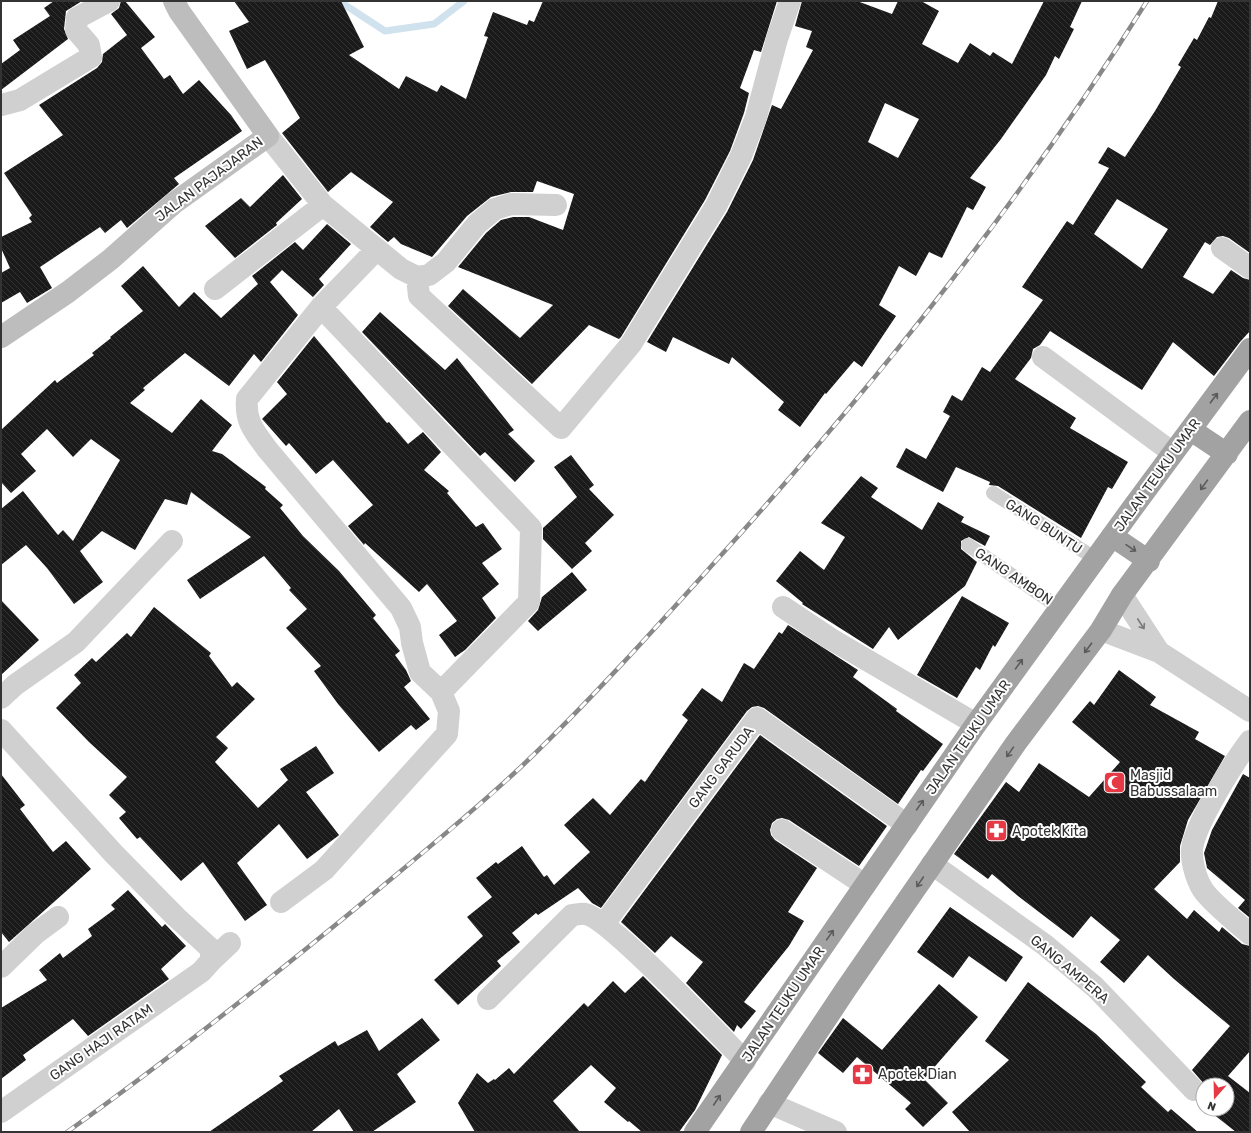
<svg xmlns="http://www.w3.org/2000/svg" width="1251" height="1133" font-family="Rubik,sans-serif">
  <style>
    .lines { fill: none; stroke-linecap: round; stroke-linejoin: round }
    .stream { stroke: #cfe2ee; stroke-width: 7 }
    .building { fill: url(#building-back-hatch); fill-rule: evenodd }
    .service { stroke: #d0d0d0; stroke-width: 14 }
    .minor { stroke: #d0d0d0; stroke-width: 22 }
    .tertiary { stroke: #d0d0d0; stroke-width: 22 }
    .secondary { stroke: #bdbdbd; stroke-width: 22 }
    .trunk { stroke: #a2a2a2; stroke-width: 22 }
    .rail-casing { stroke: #888; stroke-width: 4.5 }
    .rail { stroke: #fff; stroke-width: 3; stroke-dasharray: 9; stroke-linecap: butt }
    .oneway { stroke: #5a5a5a }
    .oneway2 { stroke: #7a7a7a }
    .labels { text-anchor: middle; stroke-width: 4; stroke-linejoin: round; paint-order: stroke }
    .street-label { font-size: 14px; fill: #333; stroke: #fff }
    .poi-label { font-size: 14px; fill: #333; stroke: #fff; text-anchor: start }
  </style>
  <defs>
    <pattern id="building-back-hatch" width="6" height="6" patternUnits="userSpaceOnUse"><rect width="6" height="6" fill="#1a1a1a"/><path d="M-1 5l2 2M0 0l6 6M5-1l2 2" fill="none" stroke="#333"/></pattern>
  </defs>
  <rect width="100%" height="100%" fill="#fff"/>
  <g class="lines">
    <path class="stream" d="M 339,1 L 385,31 L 434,24 L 464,1"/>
  </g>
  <path class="building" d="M 54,1 L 82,1 L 66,11 L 64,29 L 68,39 L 1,90 L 1,64 L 20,50 L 13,40 L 50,16 L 44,8 Z
    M 121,1 L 125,1 L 155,37 L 141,48 L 164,79 L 170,75 L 183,94 L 199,80 L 231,115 L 242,131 L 174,178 L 179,184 L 127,228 L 121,220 L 105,233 L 100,227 L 40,267 L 52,288 L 27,303 L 20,292 L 1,303 L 1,273 L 10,268 L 1,248 L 1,237 L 32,222 L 29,218 L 32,215 L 4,173 L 63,135 L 39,105 L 97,68 L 102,62 L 103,54 L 127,35 L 111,14 L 119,8 Z
    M 234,1 L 341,1 L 364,47 L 349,55 L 399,89 L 406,76 L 437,92 L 441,85 L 466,99 L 488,37 L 484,36 L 493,12 L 527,25 L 529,20 L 534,22 L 543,1 L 777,1 L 761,52 L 754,50 L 740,88 L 749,93 L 744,113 L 730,151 L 705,200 L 621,337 L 619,339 L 589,325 L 532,384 L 448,306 L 463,289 L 520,338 L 553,305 L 458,267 L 486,233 L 501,220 L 513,217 L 529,217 L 563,230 L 574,194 L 537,181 L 533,192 L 511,192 L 491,197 L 467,216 L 432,257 L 401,244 L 394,237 L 388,242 L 370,227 L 393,202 L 351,172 L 328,192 L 282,133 L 300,118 L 265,60 L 247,69 L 229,31 L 249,22 Z
    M 802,1 L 857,1 L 892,14 L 898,1 L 921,1 L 939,11 L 922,44 L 958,63 L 970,43 L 990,56 L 993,52 L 1012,64 L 1044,1 L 1082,1 L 1070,27 L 1074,29 L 1059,59 L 1055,56 L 1046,75 L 1001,139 L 970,178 L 986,187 L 973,210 L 967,207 L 942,258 L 929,252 L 916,276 L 899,266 L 879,305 L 896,316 L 862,367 L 854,361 L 826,394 L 825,393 L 800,427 L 778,410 L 784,402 L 732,357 L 729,364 L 673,337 L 666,352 L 647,342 L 727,212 L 753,160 L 772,105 L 781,109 L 813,50 L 806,47 L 812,31 L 795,26 ZM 885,103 L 919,119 L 898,158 L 868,142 Z
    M 1218,1 L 1250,1 L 1250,253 L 1229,238 L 1223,236 L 1217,237 L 1210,245 L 1205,242 L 1183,277 L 1213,294 L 1231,270 L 1243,278 L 1250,280 L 1250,331 L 1240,342 L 1214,376 L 1173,342 L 1142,390 L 1050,331 L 1040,345 L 1033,349 L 1031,358 L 1015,379 L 1076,418 L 1070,428 L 1128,462 L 1112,489 L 1108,487 L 1081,538 L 998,486 L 989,485 L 990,482 L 956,467 L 943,492 L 896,467 L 906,448 L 926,459 L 950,416 L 943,412 L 952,395 L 962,401 L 982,367 L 990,372 L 1043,300 L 1022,287 L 1067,221 L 1073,225 L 1109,168 L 1098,163 L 1108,147 L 1125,157 L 1155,111 L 1181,67 L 1178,65 L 1194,38 L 1197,40 L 1209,17 L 1211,18 ZM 1117,199 L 1168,229 L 1142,269 L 1094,234 Z
    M 283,175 L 302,199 L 276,223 L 277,225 L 235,258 L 205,226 L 241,198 L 250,207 Z
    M 327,224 L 351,244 L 319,279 L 324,285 L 313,297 L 282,270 L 270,282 L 298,315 L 261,362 L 254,354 L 229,386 L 185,353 L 143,388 L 145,390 L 130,403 L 172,433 L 201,399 L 232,425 L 212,451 L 222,454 L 266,487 L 265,489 L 283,505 L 280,508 L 303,536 L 339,571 L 376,615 L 373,618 L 400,651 L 395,655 L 406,670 L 411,681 L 404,687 L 430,719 L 416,730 L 411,725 L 379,752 L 338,704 L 314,671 L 321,666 L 286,628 L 307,609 L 289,590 L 291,588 L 264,556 L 200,599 L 187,580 L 251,537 L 191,492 L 187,505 L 165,499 L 135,550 L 102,531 L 80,551 L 103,582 L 74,604 L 47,568 L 26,545 L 1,565 L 1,509 L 23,491 L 58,535 L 63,530 L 73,541 L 120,460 L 91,439 L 73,457 L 47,429 L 21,454 L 36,471 L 11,493 L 1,482 L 1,430 L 55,380 L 57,383 L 94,355 L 92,353 L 111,338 L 110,337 L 143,311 L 121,286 L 143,266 L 179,307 L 194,292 L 221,318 L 258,284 L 252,276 L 295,242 L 303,250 Z
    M 380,312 L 445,370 L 457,358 L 514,430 L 508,434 L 535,461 L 515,482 L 485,452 L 480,456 L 362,332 Z
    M 314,336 L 387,423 L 389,422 L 408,444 L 423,432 L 441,452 L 424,470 L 449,491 L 447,493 L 476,527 L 483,523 L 502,549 L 482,563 L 499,584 L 482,598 L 496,618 L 465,650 L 455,657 L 439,635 L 457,621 L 427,584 L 419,592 L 365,543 L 364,545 L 348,526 L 373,505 L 333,460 L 316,474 L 289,443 L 286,446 L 263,420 L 262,419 L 287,394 L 277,382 Z
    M 571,455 L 594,485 L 589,489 L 614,515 L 585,543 L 592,551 L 572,569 L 543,539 L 543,528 L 577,497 L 554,467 Z
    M 861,476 L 878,488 L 871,497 L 922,530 L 938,502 L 964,517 L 961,522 L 990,536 L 985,546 L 969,537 L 961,541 L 961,549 L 977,562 L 965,586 L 898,640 L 889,627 L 873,649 L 802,604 L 803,603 L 776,581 L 800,551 L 824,570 L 845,537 L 821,523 Z
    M 572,572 L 587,590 L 538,631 L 528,621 L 538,610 L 542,597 Z
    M 962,596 L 1009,623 L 995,647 L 993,645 L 980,670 L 976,667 L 957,698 L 917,675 Z
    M 1,600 L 39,640 L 1,675 Z
    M 154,607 L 211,653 L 209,656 L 232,687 L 237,682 L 255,699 L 216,737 L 228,748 L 215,762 L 258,808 L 288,780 L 280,769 L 316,746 L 334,773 L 306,792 L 339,835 L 338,836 L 307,859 L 279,824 L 237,863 L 267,905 L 245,921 L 203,862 L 181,881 L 140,837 L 137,839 L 119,818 L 126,812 L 109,795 L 127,777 L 89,742 L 56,708 L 81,683 L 74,675 L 92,658 L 96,662 L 127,633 L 131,637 Z
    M 788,625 L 858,670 L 853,677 L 897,709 L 896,711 L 943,744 L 923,771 L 921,770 L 898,804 L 764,708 L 758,706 L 752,707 L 747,711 L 601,908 L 592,903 L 578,888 L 538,915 L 536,913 L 512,933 L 520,942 L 497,961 L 501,966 L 458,1005 L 434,980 L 483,936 L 467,917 L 492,897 L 476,878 L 496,862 L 498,864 L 522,846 L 544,877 L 547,875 L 554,885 L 590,852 L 564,825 L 593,798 L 610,815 L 641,779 L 645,782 L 688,720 L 682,715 L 702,688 L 722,702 L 744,663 L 754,669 L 779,632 L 782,634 Z
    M 1119,670 L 1156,697 L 1150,705 L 1199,732 L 1195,739 L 1225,756 L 1188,820 L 1180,846 L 1180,862 L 1154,889 L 1187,919 L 1194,910 L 1219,932 L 1222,927 L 1242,944 L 1250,946 L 1250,1051 L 1228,1076 L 1250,1093 L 1250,1132 L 1236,1132 L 1208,1110 L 1227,1109 L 1227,1085 L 1205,1085 L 1192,1070 L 1230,1026 L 1174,979 L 1148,955 L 1124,983 L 1100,962 L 1120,940 L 1091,916 L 1073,938 L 1018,896 L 992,874 L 988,879 L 954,854 L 1006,782 L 1019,792 L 1039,763 L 1089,797 L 1120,762 L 1072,722 L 1090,701 L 1094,705 Z
    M 760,735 L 887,826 L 859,866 L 789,820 L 782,818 L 777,819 L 772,823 L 770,830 L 771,835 L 775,840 L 817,868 L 788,912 L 804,921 L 789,946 L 744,1002 L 756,1011 L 741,1029 L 737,1025 L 734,1032 L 686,983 L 703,962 L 671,936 L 655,953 L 621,922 Z
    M 1,774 L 25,805 L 20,809 L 53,852 L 66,841 L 91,869 L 9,942 L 1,932 Z
    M 1243,774 L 1250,778 L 1250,918 L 1238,908 L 1245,900 L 1207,868 L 1204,853 L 1212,830 Z
    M 128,890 L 162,927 L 165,924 L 186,946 L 161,969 L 169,979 L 88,1036 L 73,1019 L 23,1055 L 26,1060 L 1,1079 L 1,1008 L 47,980 L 39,970 L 60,953 L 63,958 L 92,936 L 88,929 L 115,909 L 111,905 Z
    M 950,907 L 1023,957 L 1006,982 L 969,956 L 953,978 L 917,952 Z
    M 643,976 L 722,1055 L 695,1110 L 679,1132 L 642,1132 L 629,1121 L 628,1122 L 604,1102 L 616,1088 L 591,1065 L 553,1101 L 580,1132 L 475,1132 L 458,1103 L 477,1073 L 488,1083 L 494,1079 L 495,1080 L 509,1068 L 514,1074 L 584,1003 L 588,1007 L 613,981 L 625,993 Z
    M 1028,982 L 1096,1034 L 1146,1082 L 1141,1087 L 1168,1112 L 1171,1109 L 1198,1132 L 970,1132 L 952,1112 L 1009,1060 L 985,1041 Z
    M 939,984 L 978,1017 L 924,1079 L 948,1103 L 923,1127 L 905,1109 L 911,1103 L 857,1057 L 843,1073 L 818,1053 L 843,1018 L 882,1050 Z
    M 422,1018 L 440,1040 L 397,1074 L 416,1102 L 372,1132 L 354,1132 L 339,1109 L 311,1132 L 209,1132 L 283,1081 L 279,1076 L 335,1041 L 338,1046 L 367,1030 L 379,1051 Z"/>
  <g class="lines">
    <path class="service" d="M 993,493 L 1096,559
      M 968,545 L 1060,608"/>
    <path class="minor" d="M 1,105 L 20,100 L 91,57 L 89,45 L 76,30 L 77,18 L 109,1
      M 268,136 L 323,205 L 401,269 L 417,277 L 429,275 L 446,262 L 477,224 L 495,209 L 511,204 L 556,205
      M 1222,248 L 1250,268
      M 417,277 L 419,296 L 561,428 L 631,344 L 716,206 L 741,156 L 756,117 L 777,39 L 790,1
      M 215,289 L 323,205
      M 321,307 L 531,528 L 529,602 L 441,692
      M 1043,357 L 1173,453
      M 783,607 L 831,639 L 976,724
      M 1,698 L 15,685 L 76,642 L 172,541
      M 1,730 L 114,854 L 176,917 L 211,949 L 211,961 L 201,972 L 1,1112
      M 1250,741 C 1234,762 1195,824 1192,849 C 1191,861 1196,879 1203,890 C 1212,903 1237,923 1250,934
      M 782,830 L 865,885
      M 932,864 L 1045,945 L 1095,987 L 1194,1090
      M 281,902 L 324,870 L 447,734 L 449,711 L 441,692 L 420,672 L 412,643 L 410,627 L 401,608 L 267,449 C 254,431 245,422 247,399 L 321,307 L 376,250
      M 604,924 L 757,718 L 907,825
      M 211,961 L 230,943
      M 1,967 L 35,934 L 58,917
      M 488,999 L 572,915 C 576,915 581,913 585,914 C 608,917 721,1037 745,1061
      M 769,1103 L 836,1132"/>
    <path class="tertiary" d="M 1122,595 L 1159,652
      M 1101,630 L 1159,652 L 1250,711"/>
    <path class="secondary" d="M 1,337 L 68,292 L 111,259 L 174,203 L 268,136 L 179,11 L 174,1"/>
    <path class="trunk" d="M 1191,430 L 1227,454
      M 1112,536 L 1149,561
      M 695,1132 L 976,724 L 1131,510 L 1250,349
      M 751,1132 L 846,989 L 1016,743 L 1101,630 L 1122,595 L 1250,421"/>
    <defs>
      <path id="rail" d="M 67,1132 C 168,1060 265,983 361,904 C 415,859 471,814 523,765 C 593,698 658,625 724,552 C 879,380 1024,198 1147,1"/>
    </defs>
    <use href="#rail" class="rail-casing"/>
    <use href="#rail" class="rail"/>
  </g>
  <defs><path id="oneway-shaft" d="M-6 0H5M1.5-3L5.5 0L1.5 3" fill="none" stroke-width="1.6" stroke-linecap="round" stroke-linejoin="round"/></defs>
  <g class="oneway">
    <use href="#oneway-shaft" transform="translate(1214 398) rotate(-53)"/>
    <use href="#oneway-shaft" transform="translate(1204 485) rotate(126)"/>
    <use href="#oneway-shaft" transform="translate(1131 548) rotate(34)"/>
    <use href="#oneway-shaft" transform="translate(1088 648) rotate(127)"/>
    <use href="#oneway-shaft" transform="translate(1019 664) rotate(-54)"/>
    <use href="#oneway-shaft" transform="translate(1010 752) rotate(125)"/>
    <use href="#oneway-shaft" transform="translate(920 805) rotate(-55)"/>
    <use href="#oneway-shaft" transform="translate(920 882) rotate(124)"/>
    <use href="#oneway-shaft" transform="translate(830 935) rotate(-55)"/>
    <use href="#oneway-shaft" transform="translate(717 1100) rotate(-56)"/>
  </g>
  <use class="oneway2" href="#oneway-shaft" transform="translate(1141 624) rotate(57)"/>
  <defs>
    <symbol id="mosque-square" viewBox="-11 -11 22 22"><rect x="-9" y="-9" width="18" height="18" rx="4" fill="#e63946" stroke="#fff"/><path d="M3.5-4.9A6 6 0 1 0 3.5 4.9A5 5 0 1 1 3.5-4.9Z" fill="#fff"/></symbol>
    <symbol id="pharmacy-square" viewBox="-11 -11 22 22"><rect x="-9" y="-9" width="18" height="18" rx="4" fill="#e63946" stroke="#fff"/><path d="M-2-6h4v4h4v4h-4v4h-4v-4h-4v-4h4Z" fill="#fff"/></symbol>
  </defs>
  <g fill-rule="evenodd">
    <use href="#mosque-square" x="1102" y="770" width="25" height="25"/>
    <use href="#pharmacy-square" x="984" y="818" width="25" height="25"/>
    <use href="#pharmacy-square" x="850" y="1062" width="25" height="25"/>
  </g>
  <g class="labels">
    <g class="street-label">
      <text transform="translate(209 179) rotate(-37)" y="5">JALAN PAJAJARAN</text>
      <text transform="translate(1157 475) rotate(-54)" y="5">JALAN TEUKU UMAR</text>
      <text transform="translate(1044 526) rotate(33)" y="5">GANG BUNTU</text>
      <text transform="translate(1014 576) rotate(34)" y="5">GANG AMBON</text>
      <text transform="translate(968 737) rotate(-55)" y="5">JALAN TEUKU UMAR</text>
      <text transform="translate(721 767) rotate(-53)" y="5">GANG GARUDA</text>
      <text transform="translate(1070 969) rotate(40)" y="5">GANG AMPERA</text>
      <text transform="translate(783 1004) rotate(-56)" y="5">JALAN TEUKU UMAR</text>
      <text transform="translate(101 1042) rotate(-35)" y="5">GANG HAJI RATAM</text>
    </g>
    <g class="poi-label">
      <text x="1130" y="780">Masjid<tspan x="1130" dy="16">Babussalaam</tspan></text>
      <text x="1012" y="836">Apotek Kita</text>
      <text x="878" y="1079">Apotek Dian</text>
    </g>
  </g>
  <rect width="1251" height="1133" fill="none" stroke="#333333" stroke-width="4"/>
  <g transform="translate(1215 1097) rotate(200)"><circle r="19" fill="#ffffff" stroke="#adadad"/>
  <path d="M0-3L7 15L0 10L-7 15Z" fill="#e63946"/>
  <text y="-6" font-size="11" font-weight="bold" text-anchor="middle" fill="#333333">N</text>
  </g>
</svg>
